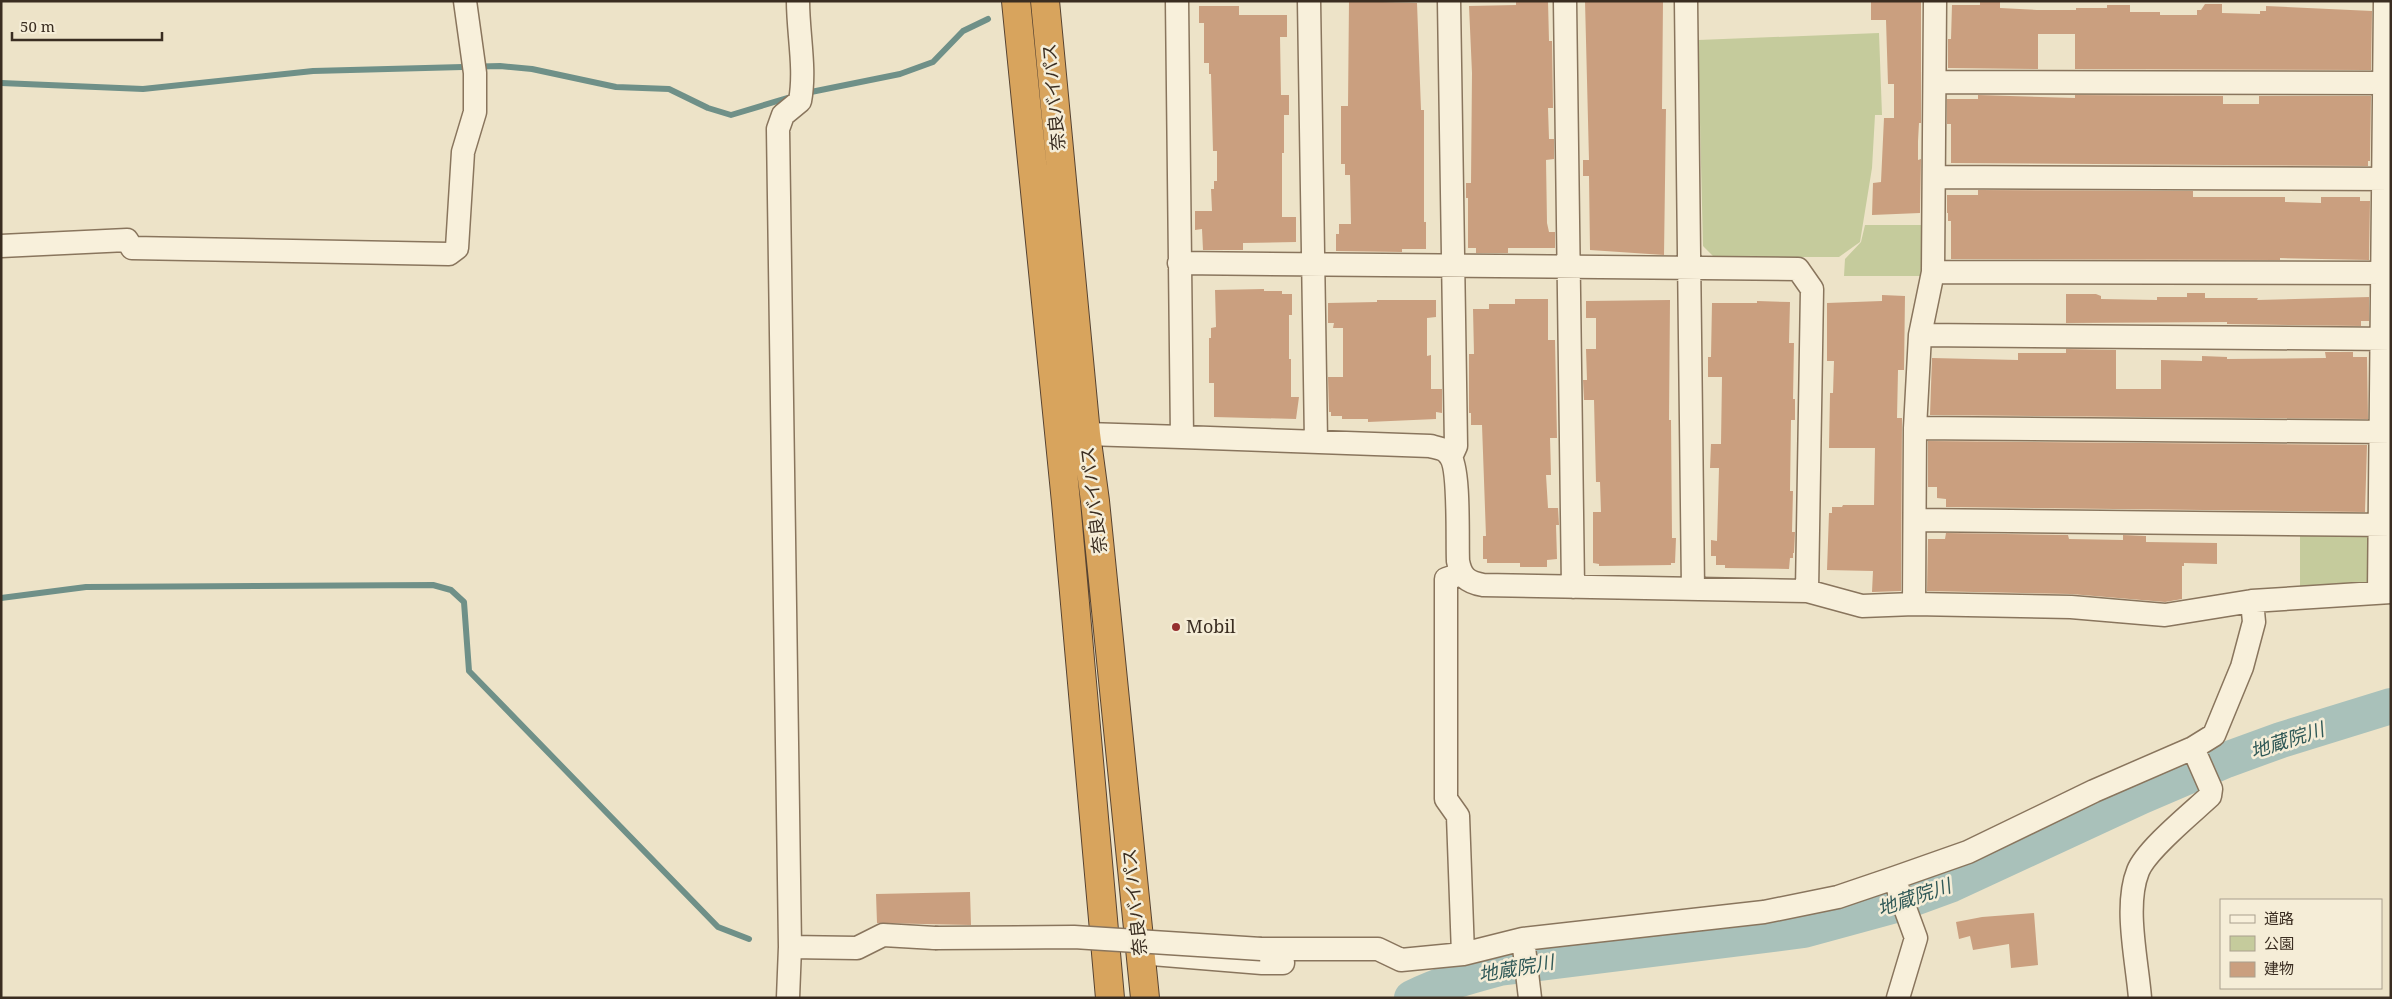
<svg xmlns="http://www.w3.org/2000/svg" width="2392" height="999" font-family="'Noto Serif','Noto Sans JP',serif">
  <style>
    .green { fill: #c5cb9c }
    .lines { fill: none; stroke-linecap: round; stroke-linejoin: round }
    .stream { stroke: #6f9088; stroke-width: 6 }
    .river { stroke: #a9c1ba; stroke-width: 36 }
    .building { fill: #ca9f7f }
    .street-casing { stroke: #89755d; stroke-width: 25 }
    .highway-casing { stroke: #574331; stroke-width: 30 }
    .street { stroke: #f8f0db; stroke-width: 22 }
    .highway { stroke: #d8a45d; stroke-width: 28 }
    .street-bridge-casing { stroke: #89755d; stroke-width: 25; stroke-linecap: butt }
    .street-bridge { stroke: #f8f0db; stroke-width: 22 }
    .poi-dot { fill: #953030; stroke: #f5edd7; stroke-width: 2 }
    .labels { text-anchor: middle; stroke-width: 5; stroke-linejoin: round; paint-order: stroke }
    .street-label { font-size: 18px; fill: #3a2d21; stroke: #f5edd7 }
    .poi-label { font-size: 18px; fill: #3a2d21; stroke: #f5edd7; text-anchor: start }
    .water-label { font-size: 19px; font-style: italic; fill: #305957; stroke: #f5edd7 }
  </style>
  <rect width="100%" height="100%" fill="#ede3c8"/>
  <path class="green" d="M 1879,33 L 1882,115 L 1875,115 L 1872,168 L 1860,242 L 1839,257 L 1714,257 L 1703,246 L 1698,40 Z
    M 1865,225 L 1923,225 L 1923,276 L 1844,276 L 1845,259 L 1861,242 Z
    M 2300,534 L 2369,535 L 2373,580 L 2367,586 L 2300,587 Z"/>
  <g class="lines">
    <path class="stream" d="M 1,83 L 143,89 L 313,71 L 500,66 L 532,69 L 616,87 L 669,89 L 708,108 L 731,115 L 794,96
      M 806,93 L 900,74 L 933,62 L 963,31 L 988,19
      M 1,598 L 86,587 L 433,585 L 451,590 L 464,602 L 469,671 L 718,927 L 749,939"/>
    <path class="river" d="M 1412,998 C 1440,984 1469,976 1499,968 L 1804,930 L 1892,906 L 1952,884 L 2142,796 L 2226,760 L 2281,740 L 2391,706"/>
  </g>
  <path class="building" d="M 1349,1 L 1417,3 L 1421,110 L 1424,110 L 1424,222 L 1426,222 L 1426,249 L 1402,249 L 1402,252 L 1336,251 L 1336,234 L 1339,234 L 1339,224 L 1351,224 L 1350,175 L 1345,175 L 1345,164 L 1341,164 L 1341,106 L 1348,106 Z
    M 1516,1 L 1548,1 L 1549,41 L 1552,41 L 1553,108 L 1548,108 L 1549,139 L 1554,139 L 1554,159 L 1546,160 L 1547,223 L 1549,232 L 1555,232 L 1555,248 L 1508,248 L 1508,253 L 1476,253 L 1476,248 L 1468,248 L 1468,198 L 1466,198 L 1466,183 L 1471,183 L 1472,73 L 1469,6 L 1516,5 Z
    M 1585,1 L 1663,1 L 1662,109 L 1666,109 L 1664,255 L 1590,250 L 1589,176 L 1583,176 L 1583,160 L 1589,160 Z
    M 1871,1 L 1921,1 L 1921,123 L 1919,123 L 1918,141 L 1918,160 L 1921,159 L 1920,213 L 1872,215 L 1873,183 L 1881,182 L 1884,118 L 1894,118 L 1894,84 L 1888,84 L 1886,20 L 1871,20 Z
    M 1980,2 L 2000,2 L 2000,8 L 2037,10 L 2076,10 L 2076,8 L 2107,8 L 2107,5 L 2130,5 L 2130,12 L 2160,12 L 2160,15 L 2197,15 L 2197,10 L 2201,10 L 2205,4 L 2222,4 L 2222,13 L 2260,14 L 2260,11 L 2266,11 L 2266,6 L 2372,11 L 2371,70 L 2075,69 L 2075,34 L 2038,34 L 2038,69 L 1948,68 L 1948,39 L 1951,39 L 1952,5 L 1980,5 Z
    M 1199,6 L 1239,6 L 1239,15 L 1287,15 L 1287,37 L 1280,37 L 1281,95 L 1289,95 L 1289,115 L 1284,115 L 1284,153 L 1282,153 L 1282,217 L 1296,217 L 1296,242 L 1243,243 L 1243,250 L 1203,250 L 1202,229 L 1195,230 L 1195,211 L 1212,211 L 1211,189 L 1214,189 L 1214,181 L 1217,181 L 1217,151 L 1213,151 L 1211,74 L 1209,74 L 1209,63 L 1204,63 L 1204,23 L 1199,23 Z
    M 1978,95 L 2075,98 L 2075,95 L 2223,96 L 2223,104 L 2259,104 L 2259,96 L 2371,96 L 2370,161 L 2368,161 L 2368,166 L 1951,163 L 1951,124 L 1947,124 L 1947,99 L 1978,99 Z
    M 1978,190 L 2193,191 L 2193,197 L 2285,197 L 2285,202 L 2321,203 L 2321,197 L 2360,197 L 2360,201 L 2370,201 L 2369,260 L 2280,258 L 2280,260 L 1951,259 L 1951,221 L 1948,221 L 1948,213 L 1947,213 L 1947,195 L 1978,195 Z
    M 1264,289 L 1264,291 L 1282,291 L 1282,294 L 1292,294 L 1292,315 L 1289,315 L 1289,359 L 1291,359 L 1291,397 L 1299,397 L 1296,419 L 1214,417 L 1214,383 L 1209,383 L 1209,338 L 1211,338 L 1211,328 L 1216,327 L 1215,290 Z
    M 2187,293 L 2205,293 L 2205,298 L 2258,298 L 2257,300 L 2369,297 L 2369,321 L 2361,321 L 2361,326 L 2227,324 L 2227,322 L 2066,323 L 2066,294 L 2096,294 L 2101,296 L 2101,299 L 2157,300 L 2157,297 L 2187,297 Z
    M 1882,295 L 1905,296 L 1904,370 L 1898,370 L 1897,418 L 1902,418 L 1901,591 L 1872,592 L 1873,571 L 1827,570 L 1829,513 L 1832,513 L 1832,507 L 1842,507 L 1843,505 L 1874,505 L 1875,448 L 1829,448 L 1830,393 L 1833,393 L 1834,361 L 1827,361 L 1827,303 L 1882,301 Z
    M 1515,299 L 1548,299 L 1548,340 L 1555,340 L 1557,438 L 1550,438 L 1551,475 L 1546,475 L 1548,508 L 1558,508 L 1559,525 L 1556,525 L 1557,559 L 1547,560 L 1547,567 L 1520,567 L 1520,563 L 1487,563 L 1487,559 L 1483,559 L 1483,536 L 1486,536 L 1482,425 L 1471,425 L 1471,413 L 1469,413 L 1469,354 L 1474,354 L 1473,309 L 1489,309 L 1489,304 L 1515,304 Z
    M 1377,300 L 1436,300 L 1436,317 L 1427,318 L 1427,356 L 1431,355 L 1431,389 L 1442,389 L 1442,413 L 1436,412 L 1436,419 L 1368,422 L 1368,419 L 1342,419 L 1342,416 L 1331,416 L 1331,412 L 1329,412 L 1328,377 L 1343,377 L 1343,328 L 1333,328 L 1334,323 L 1328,323 L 1328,303 L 1377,302 Z
    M 1670,300 L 1669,420 L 1671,420 L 1672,538 L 1676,538 L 1675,563 L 1671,563 L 1671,565 L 1599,566 L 1599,564 L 1593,563 L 1593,512 L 1601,512 L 1600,482 L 1596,482 L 1594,400 L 1584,400 L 1583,380 L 1587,380 L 1586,349 L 1596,349 L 1596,318 L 1586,318 L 1586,301 Z
    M 1757,301 L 1790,302 L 1789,343 L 1794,343 L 1793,399 L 1795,399 L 1795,420 L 1791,420 L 1790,491 L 1793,491 L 1792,532 L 1795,532 L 1794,553 L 1793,553 L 1793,558 L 1790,558 L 1789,569 L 1725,568 L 1725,565 L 1716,565 L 1716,556 L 1711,556 L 1711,540 L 1717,541 L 1719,468 L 1710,468 L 1711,444 L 1721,444 L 1722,377 L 1708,377 L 1708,357 L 1711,357 L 1712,303 L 1757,303 Z
    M 2066,349 L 2116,350 L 2116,389 L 2161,389 L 2161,360 L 2202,361 L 2202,356 L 2227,357 L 2227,359 L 2326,358 L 2325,352 L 2353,352 L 2353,357 L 2367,357 L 2368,419 L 1930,415 L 1932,358 L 2018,360 L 2018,353 L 2066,353 Z
    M 1928,441 L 2367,445 L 2365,512 L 1946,507 L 1946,499 L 1937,498 L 1937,487 L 1928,487 Z
    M 1946,533 L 2068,535 L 2069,539 L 2123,540 L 2123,535 L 2146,536 L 2146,542 L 2217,543 L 2217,564 L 2184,563 L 2184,566 L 2182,566 L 2182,599 L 2165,602 L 2071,594 L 1927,591 L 1928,539 L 1945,539 Z
    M 970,892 L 971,925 L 877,923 L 876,894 Z
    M 2034,913 L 2038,965 L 2011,968 L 2009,944 L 1973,950 L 1970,936 L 1959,939 L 1956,922 L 1982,917 Z"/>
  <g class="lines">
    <defs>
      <path id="street" d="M 1309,1 L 1316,441
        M 1449,1 L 1456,446 L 1451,457
        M 1565,1 L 1573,587
        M 1686,1 L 1693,589
        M 1935,82 L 2391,83
        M 1934,177 L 2391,179
        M 1,246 L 127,240 L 132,248 L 449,254 L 457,248 L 463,152 L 475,112 L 475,73 L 465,1
        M 1179,263 L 1798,269 L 1812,289 L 1807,591
        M 1933,272 L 2391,273
        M 1920,335 L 2391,339
        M 1915,428 L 2391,432
        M 1086,434 L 1182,437 L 1177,1
        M 1182,437 L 1430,446 C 1438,448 1445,448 1450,456 C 1460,469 1457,541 1458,561 C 1461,577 1467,582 1483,585 L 1807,591 L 1862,606 L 1914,604 L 2071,607 L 2165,615 L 2252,601 L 2391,592
        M 1915,520 L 2391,525
        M 1461,574 L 1446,579 L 1446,799 L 1458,816 L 1463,954
        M 2379,592 L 2385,1
        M 1914,604 L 1915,428 L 1920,335 L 1933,272 L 1935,1
        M 1894,878 L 1916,938 L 1898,998
        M 1523,939 L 1530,998
        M 790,947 L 857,948 L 883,935 L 935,938
        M 1261,949 L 1378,949 L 1401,960 L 1463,954 L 1523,939 L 1764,912 L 1838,897 L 1894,878 L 1968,852 L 2094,791 L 2193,748 L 2214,735 L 2242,667 L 2254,622 L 2252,601
        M 1140,953 L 1262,963 L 1283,963
        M 788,998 L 790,947 L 778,129 L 783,115 L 800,101 C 806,69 798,34 798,1
        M 2140,998 C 2137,960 2124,906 2138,871 C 2146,850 2193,812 2210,796 L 2211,789 L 2193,748"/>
      <path id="highway" d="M 1016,1 L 1066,502 L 1110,998
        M 1045,1 L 1086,434 L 1095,501 L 1145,998"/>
    </defs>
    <use href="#street" class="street-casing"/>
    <use href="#highway" class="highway-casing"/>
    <use href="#street" class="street"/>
    <use href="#highway" class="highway"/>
    <defs>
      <path id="street-bridge" d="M 935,938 L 1074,937 L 1261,949"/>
    </defs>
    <use href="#street-bridge" class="street-bridge-casing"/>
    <use href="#street-bridge" class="street-bridge"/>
  </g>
  <circle class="poi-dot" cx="1176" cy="627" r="5"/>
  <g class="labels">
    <g class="street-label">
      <text transform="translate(1054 97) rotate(-95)" y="6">奈良バイパス</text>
      <text transform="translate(1094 500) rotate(-97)" y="6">奈良バイパス</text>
      <text transform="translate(1135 902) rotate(-96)" y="6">奈良バイパス</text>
    </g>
    <g class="poi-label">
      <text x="1186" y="633">Mobil</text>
    </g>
    <g class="water-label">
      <text transform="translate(2287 740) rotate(-18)" y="7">地蔵院川</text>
      <text transform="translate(1914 897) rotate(-19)" y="7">地蔵院川</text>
      <text transform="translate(1516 968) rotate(-10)" y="7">地蔵院川</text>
    </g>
  </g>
  <rect width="2392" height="999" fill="none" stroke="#3a2d21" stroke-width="5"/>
  <rect x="2220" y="899" width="162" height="90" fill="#f5edd7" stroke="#aaa08e"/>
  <rect x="2230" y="915" width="25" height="8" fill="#f8f0db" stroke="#aaa08e"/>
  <text x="2264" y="924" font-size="15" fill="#3a2d21">道路</text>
  <rect x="2230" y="936" width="25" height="15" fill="#c5cb9c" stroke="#aaa08e"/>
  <text x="2264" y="949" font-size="15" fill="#3a2d21">公園</text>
  <rect x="2230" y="962" width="25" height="15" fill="#ca9f7f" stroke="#aaa08e"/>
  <text x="2264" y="974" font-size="15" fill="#3a2d21">建物</text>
  <path d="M12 32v8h150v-8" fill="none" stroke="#3a2d21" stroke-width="2.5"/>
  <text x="20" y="32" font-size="15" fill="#3a2d21" stroke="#f5edd7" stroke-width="4" paint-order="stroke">50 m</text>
</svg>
